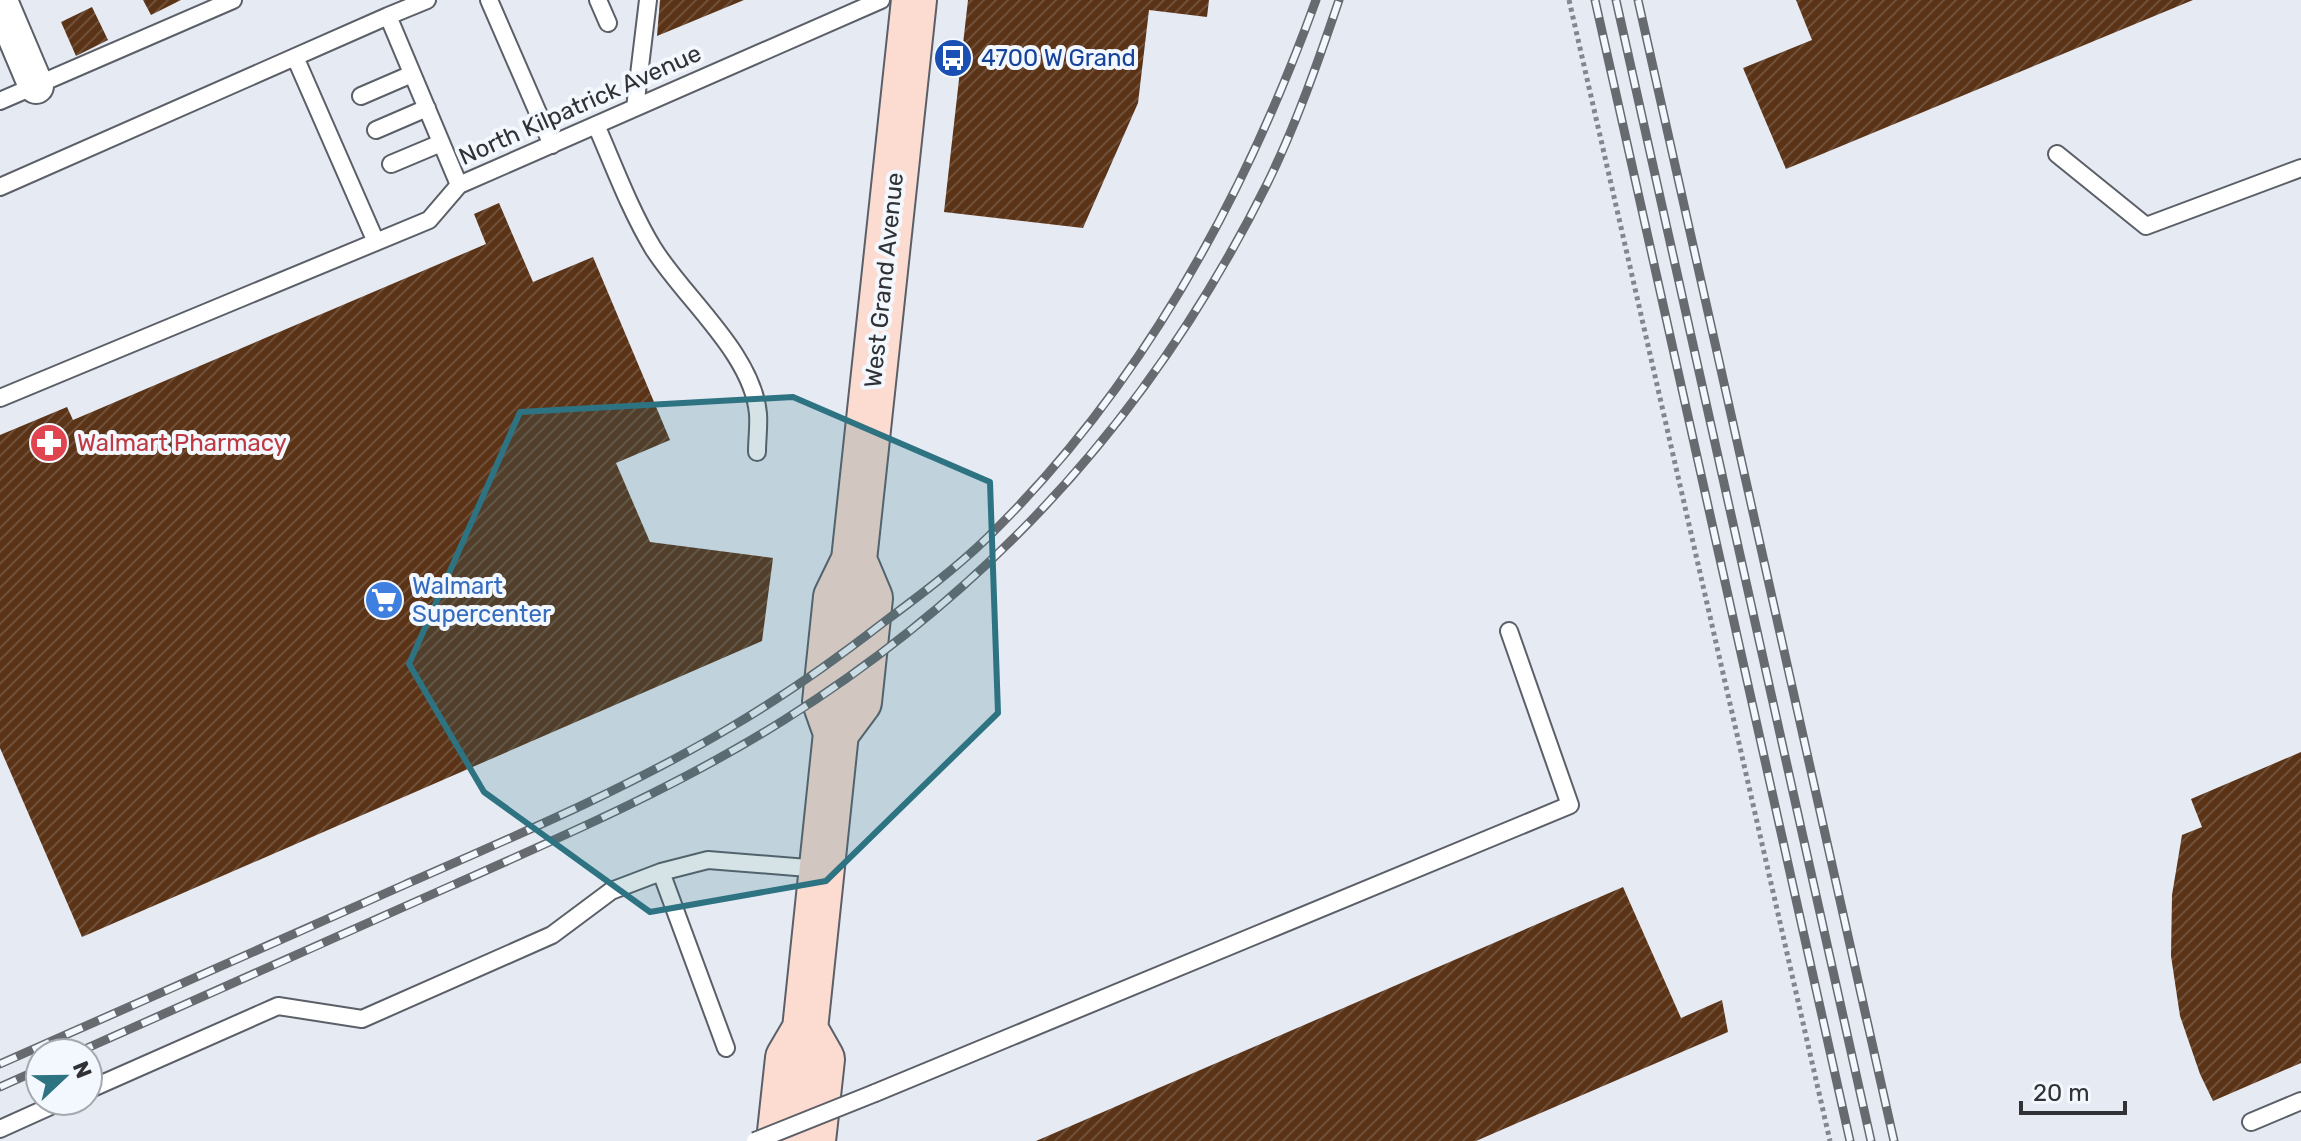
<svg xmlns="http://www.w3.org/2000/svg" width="2301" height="1141" font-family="Rubik,sans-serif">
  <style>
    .building { fill: url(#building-hatch) }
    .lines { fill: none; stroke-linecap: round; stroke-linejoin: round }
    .lane-casing { stroke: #5b5f67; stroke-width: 20 }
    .street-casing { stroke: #5b5f67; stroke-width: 38 }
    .secondary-casing { stroke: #5b5f67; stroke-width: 48 }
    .path { stroke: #83878d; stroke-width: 5; stroke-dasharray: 4 4; stroke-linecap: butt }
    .lane { stroke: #fff; stroke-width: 16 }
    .street { stroke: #fff; stroke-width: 34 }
    .secondary { stroke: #fcdbd1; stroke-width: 44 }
    .rail-casing { stroke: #676a6f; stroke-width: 9 }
    .rail { stroke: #f3f7fe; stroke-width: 6; stroke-dasharray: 18; stroke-linecap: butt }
    .lane-bridge-casing { stroke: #5b5f67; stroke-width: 20; stroke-linecap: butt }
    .lane-bridge { stroke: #fff; stroke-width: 16 }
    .marked { fill: #2e7382; fill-opacity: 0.2; stroke: #2e7382; stroke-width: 6; stroke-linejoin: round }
    .labels { text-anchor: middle; stroke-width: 8; stroke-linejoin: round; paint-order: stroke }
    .transit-label { font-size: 24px; fill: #164399; stroke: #f3f7fe; text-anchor: start }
    .street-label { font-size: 24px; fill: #303235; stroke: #f3f7fe }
    .health-label { font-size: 24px; fill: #be3a42; stroke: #f3f7fe; text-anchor: start }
    .shop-label { font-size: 24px; fill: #366cbe; stroke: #f3f7fe; text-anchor: start }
  </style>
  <defs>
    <pattern id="building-hatch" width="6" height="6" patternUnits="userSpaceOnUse" patternTransform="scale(2)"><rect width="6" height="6" fill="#5b3317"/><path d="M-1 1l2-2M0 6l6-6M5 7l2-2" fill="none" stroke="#6f5039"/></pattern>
  </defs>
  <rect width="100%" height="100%" fill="#e5eaf3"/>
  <path class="building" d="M 143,0 L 181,0 L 151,15 Z
    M 660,0 L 744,0 L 657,36 Z
    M 968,0 L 1209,0 L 1207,17 L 1149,10 L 1138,103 L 1083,228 L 944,212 Z
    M 1796,0 L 2193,0 L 1786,169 L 1743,68 L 1812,40 Z
    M 92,7 L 108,40 L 76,56 L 61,22 Z
    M 499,203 L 533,282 L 593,257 L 670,440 L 616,463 L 650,542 L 773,558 L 762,641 L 82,937 L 0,748 L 0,435 L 67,407 L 73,420 L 486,244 L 474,214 Z
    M 2301,752 L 2301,1063 L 2213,1101 L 2200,1074 L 2180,1016 L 2171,956 L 2172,895 L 2182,835 L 2202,827 L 2191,799 Z
    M 1623,887 L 1681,1018 L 1722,1000 L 1728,1032 L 1476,1141 L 1036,1141 Z"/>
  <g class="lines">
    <defs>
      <path id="lane" d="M 489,0 L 552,145
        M 598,0 L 608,23
        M 388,16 L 427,0
        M 295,57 L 376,242
        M 361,96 L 412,74
        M 0,101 L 233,0
        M 635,108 L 648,0
        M 596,125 C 614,166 630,210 653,248 C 684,298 753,354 758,414 C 759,426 757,439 757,452
        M 376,130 L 427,108
        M 2057,154 L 2146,226 L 2301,168
        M 391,164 L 441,143
        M 0,187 L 388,16 L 459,185
        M 0,398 L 429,220 L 459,185 L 881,0
        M 726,1048 L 661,872 L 708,860 L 820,869
        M 88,1090 L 278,1006 L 362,1019 L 552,935 L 611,891 L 661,872
        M 875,1093 L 1570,805 L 1509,631
        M 2251,1122 L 2301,1101
        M 0,1129 L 62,1101"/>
      <path id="street" d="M 0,1 L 36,86"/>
      <path id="secondary" d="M 836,733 L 859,702 L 870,598 L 854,560
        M 805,1029 L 822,1059 L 813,1141
        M 779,1141 L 788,1058 L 805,1029 L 836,733 L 825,702 L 836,597 L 854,560 L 914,0"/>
    </defs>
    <use href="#lane" class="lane-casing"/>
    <use href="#street" class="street-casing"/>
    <use href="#secondary" class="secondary-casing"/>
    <path class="path" d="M 1569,0 L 1830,1141"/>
    <use href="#lane" class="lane"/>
    <use href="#street" class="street"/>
    <use href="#secondary" class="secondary"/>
    <defs>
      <path id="rail" d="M 1595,0 L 1850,1141
        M 1616,0 L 1871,1141
        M 1638,0 L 1894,1141
        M 76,1053 C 202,997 328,941 453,885 C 566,835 679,786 784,720 C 995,588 1156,407 1267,184 C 1296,125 1318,62 1339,0
        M 0,1064 C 135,1004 270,945 404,885 C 515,836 627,789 731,727 C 784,696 835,660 884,622 C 919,596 955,569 987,538 C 1140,389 1244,199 1316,0
        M 0,1087 L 40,1069"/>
    </defs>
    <use href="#rail" class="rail-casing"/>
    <use href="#rail" class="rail"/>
    <defs>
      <path id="lane-bridge" d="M 755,1141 L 875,1093"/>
    </defs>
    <use href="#lane-bridge" class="lane-bridge-casing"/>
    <use href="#lane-bridge" class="lane-bridge"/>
  </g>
  <path class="marked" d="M 793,397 L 990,482 L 998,713 L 826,881 L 650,912 L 484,792 L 409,664 L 520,412 Z"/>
  <defs>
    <symbol id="bus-disc" viewBox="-11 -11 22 22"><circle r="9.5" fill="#1a4fb4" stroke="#f3f7fe"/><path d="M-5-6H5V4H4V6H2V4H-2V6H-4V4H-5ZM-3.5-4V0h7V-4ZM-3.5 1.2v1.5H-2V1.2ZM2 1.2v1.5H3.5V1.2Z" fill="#fff"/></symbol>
    <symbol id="pharmacy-disc" viewBox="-11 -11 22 22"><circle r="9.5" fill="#e0444e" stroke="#f3f7fe"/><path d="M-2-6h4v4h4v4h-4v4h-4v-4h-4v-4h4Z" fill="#fff"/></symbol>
    <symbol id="supermarket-disc" viewBox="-11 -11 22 22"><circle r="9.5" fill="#3f7fe0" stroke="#f3f7fe"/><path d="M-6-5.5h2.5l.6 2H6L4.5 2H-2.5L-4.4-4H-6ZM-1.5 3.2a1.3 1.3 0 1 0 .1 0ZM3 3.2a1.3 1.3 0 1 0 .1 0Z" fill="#fff"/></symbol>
  </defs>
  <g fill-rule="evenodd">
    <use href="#bus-disc" x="931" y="36" width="44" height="44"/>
    <use href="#pharmacy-disc" x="27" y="421" width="44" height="44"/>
    <use href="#supermarket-disc" x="362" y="578" width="44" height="44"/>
  </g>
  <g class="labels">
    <g class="transit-label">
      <text x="981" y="66">4700 W Grand</text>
    </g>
    <g class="street-label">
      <text transform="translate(580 105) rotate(-24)" y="8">North Kilpatrick Avenue</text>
      <text transform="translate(884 280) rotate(-84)" y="8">West Grand Avenue</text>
    </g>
    <g class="health-label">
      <text x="77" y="451">Walmart Pharmacy</text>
    </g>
    <g class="shop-label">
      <text x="412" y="594">Walmart<tspan x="412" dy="28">Supercenter</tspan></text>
    </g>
  </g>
  <g transform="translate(64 1077) rotate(68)"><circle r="38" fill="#f3f7fe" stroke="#a5a8ae" stroke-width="2"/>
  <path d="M0-6L14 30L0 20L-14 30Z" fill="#2e7382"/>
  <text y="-12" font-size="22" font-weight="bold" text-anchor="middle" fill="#303235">N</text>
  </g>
  <path d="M2021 1101v12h104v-12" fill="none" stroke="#303235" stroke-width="4"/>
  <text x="2033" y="1101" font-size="24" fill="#303235" stroke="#f3f7fe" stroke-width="6" paint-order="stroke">20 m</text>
</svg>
